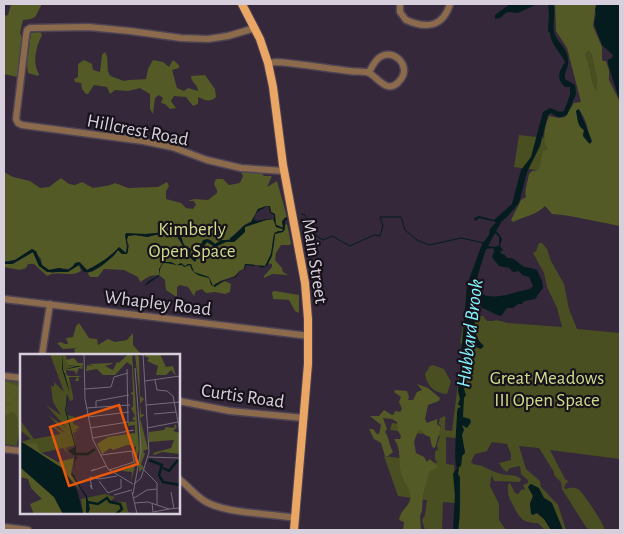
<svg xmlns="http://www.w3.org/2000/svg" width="624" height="534" font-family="'Alegreya Sans',sans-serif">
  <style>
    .green { fill: #494f21 }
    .forest { fill: #535a25; fill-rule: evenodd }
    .water { fill: #051c1e; fill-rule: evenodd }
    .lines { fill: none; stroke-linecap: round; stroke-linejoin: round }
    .stream { stroke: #051c1e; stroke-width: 1 }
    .minor-casing { stroke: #4e4354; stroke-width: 9 }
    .major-casing { stroke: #4e4354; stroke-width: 10 }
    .minor { stroke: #8c6b4c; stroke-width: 6 }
    .major { stroke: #eaa665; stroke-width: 8 }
    .labels { text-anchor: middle; stroke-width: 4.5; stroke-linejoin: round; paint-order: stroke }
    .street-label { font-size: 19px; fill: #d7d0dc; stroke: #18131b }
    .park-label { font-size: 19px; fill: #d1dd8c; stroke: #18131b }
    .water-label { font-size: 20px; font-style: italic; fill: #83f5fe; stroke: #18131b }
    .inset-river { fill: none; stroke: #051c1e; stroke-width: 2.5 }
    .inset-road { fill: none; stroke: #756b7b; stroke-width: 1 }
    .view { fill: #e8590c; fill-opacity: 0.15; stroke: #e8590c; stroke-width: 2.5 }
    .inset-edge { fill: none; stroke: #d7d0dc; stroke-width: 2.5 }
  </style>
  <rect width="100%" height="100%" fill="#34283a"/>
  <path class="green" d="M 588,51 L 591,53 L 597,79 L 596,91 C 590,80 591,67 585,55 Z
    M 519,135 L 620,146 L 620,182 L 514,167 Z
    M 539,243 L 542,243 L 547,249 L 551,261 L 564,284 L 569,309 L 577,329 L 620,333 L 620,459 L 550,450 L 565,479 L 569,482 L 566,483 L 564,488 L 566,489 C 570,487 574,487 578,489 C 584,493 603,523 605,530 L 589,530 L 586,527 L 562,489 L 561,482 L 554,475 L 554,472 L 539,448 L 519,446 L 526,469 L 540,481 L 541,487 L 558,505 L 566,530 L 563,530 L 550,501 L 544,498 L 538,488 L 536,488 L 533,485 L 530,484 L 528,487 L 533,496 L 530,503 L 537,513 L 544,519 L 551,530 L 545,530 L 538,523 C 526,523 522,521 516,511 C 511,500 507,498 508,485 L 510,483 L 515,493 L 518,494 L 522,489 L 525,490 L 523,485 L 528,483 L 528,480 L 521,474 L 520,466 L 510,468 L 507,472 L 503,469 L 499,463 L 511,460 L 511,454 L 507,444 L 492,442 L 487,451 L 475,454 L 471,462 C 475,466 477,464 482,466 C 488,469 494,472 501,474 C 508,476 515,474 521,479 L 520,482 L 494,481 L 492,476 L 491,477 L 490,486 L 499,504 L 499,520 L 506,530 L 458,530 C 460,520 462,481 458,474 L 459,467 L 461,466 L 462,456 L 465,452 L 462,439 L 446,437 L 446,464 L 454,465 L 455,503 L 443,502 L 442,530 L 425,530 L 422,520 L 425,515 L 427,500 L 398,496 L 384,456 L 438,463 L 435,460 L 435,451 L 438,450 L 437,445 L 440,436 L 390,430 L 392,423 L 441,429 L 441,426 L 438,423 L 440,421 L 439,419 L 444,416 L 446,418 L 445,420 L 445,430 L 452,431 L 463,344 L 460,343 L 464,319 L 473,319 L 473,316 L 483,316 L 487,321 L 493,321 L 496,320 L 508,323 L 562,327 L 557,308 L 547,287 L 544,273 L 533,253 L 536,251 Z
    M 433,365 L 444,369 L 451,382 L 447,394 C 435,393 427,387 425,374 L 430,366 Z
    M 4,380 L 21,383 L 21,418 L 17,446 L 4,444 Z"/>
  <path class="forest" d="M 11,4 L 42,4 C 35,16 38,19 23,20 L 20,33 C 25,43 21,66 18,77 L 4,74 L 4,16 L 8,15 Z
    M 555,4 L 596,4 L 593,26 L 602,47 L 602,59 L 603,61 L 606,61 L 609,70 L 609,80 L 620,102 L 620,226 C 613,225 607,223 600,222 C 584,219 569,215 552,214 L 545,206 C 536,215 525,216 513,222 L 511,220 L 521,200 L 526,197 C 524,190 528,181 529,174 L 532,171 L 539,170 L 543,151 L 548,149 C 541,139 545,126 549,116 L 559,118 L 565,117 L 574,103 L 581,102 L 567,48 L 556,31 ZM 588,51 L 591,53 L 597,79 L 596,91 C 590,80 591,66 585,55 ZM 578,109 C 586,117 590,133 589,144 L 583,136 L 584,130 C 577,126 578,118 576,111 Z
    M 40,32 L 42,35 C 36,47 32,63 39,74 L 38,76 L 28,73 L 27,63 L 31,33 Z
    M 105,52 C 110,58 105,72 111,76 C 114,78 120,79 124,81 C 129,79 140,80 146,79 L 148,69 L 153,60 L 163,62 L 169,67 L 173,60 L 179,65 L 179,68 L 172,70 L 177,88 L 184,91 L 188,88 L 198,91 C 198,84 191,83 191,76 L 205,75 L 215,89 L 216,97 C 210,103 205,100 198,97 L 198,104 L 193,106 L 186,97 L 174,96 L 171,101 L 176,108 L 170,109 L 165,104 L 161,103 L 163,98 L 159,95 L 155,98 L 153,114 L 150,109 L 150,94 L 140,88 L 128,91 L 115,90 L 110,94 L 107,87 L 94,85 L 88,94 L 86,94 L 82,89 L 81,83 L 75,82 L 74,79 L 78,77 L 78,64 L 84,60 L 92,64 L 93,70 L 100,72 L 102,55 Z
    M 240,170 L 260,172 L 264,176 L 272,176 L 267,187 L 277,181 L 287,217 L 284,218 L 282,223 L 284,228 L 275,224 L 275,214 L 271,212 L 270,208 L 268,206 L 258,209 L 251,222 L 244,225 L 231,238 L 237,236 L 238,237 L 218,242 L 215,244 L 211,240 L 202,242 L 198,251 L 194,254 L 194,259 L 190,255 L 191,250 L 184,245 L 178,234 L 172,234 L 166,232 L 146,234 L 126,234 C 125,240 129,247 125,253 L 120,248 C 117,249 115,252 113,254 C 109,258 92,268 87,270 L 80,262 L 69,269 L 58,268 L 49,270 L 42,265 L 41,259 L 32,249 L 15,260 L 4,262 L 4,172 L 13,177 L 30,181 L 40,188 L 49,187 L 61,178 L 69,184 L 75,185 L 82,182 L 93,188 C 99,187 109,186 115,183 L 128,188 L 158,187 L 167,182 L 169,186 L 166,191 L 166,199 L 181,203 L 186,208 L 193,209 L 196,205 L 194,201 L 188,201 L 194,199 L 208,200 L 217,193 L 217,190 L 214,184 L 216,179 L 223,179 L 229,185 L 240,183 L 243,176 Z
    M 274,219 L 276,227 L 283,229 L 282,231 L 275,232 C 271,242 274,253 267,261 C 274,255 274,243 275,234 L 281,232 L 285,229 L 285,225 L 287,224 L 291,243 L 290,245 L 281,245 L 276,253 L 275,260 L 282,268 L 283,272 L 288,275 L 272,274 L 264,278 L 264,276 L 272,267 L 272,264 L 267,263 L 265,266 L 245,264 L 244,269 L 239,271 L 235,276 L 220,281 L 216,286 L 225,281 L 231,284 L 230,292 L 225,294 L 215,292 L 206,293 L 202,289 L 196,291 L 194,296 L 188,287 L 180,285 L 177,287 L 177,296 L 175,296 L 166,290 L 165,280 L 159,275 L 150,276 L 140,282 L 138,277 L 124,270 L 104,269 L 98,277 L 90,277 L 88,274 L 89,272 L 92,272 L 114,256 L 118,250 L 121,253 L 127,254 L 129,246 L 127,240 L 128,236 L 135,235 L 148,237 C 157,233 168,235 177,237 L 184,247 L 189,250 L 188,254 L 196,262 L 197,255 L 207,242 L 215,247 L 226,242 L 234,242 L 245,231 L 245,227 L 266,220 Z
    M 33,252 L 39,266 L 52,273 L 60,271 L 66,272 L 79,265 L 81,271 C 72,278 57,270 47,276 L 34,264 L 28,264 L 26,268 L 20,270 L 4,267 L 4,264 L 13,264 Z
    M 275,291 L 299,295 L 299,313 L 295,311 L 289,300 L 273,299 L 272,292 Z
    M 79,323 L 89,338 L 97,339 L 98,345 L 108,339 L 115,342 L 127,340 L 133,333 L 133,345 L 142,355 L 73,355 L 75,352 L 74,349 L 77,348 L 63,349 L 57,343 L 61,342 L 65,344 L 68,344 L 66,338 L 73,337 L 76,326 Z
    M 4,381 L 18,386 L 21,390 L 21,400 L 16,398 L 12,403 L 17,398 L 21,401 L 21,429 L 18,428 C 19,422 18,413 11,412 L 4,417 L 5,403 L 9,405 L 11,404 L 4,403 L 4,410 Z
    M 417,384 L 428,388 L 440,398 L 439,401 L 428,405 L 425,419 L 427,423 L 437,419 L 437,424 L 441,427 L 435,448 L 432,447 L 430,437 L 425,435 L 421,430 L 418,431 L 414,442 L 416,453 L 424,457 L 427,462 L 430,459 L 438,467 L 429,472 L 423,495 L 422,511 L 420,516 L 421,530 L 403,530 L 404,522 L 399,520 C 400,511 408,507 410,500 C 413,492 403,481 401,473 C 398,461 402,450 394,439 L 400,439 L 401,436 L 398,431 L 397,422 L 392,419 L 383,418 L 387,429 L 385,432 C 389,437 389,445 393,452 L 388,456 L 385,456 L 381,443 L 374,439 L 369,429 L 373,429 L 377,434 L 379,434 L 381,425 L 370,416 L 379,416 L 384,410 L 392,415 L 394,414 L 395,411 L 400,412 L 402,409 L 399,402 L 401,397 L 394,392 L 395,390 L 407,391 L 409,397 L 408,400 L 413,400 L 417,392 L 422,390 Z"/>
  <path class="water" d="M 510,4 L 537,4 L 518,13 L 507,12 L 500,18 L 495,19 L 495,15 Z
    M 548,4 L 553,4 C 557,14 551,25 555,35 C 559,44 568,49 568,60 C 569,67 564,72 565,79 L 575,85 L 576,94 L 567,115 C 560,118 557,118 551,113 L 548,115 L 540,146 L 527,172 L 519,203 L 506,218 L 502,221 L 496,231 L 499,234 L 502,239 L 500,246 L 503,250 L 500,252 L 502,254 L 505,255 L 507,258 C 516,257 518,264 525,267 C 528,268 533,268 537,270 L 542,281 L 543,288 L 535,299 L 524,301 L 522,304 L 518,304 L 513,308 L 507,308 L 501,316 C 495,315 489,310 482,308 L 477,302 L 473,304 L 472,313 L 475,323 L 474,330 L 479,341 L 484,346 L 481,349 L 478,348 L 473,342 L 474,336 L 470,335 L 470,350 L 468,360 L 469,363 L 468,368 L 470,368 L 464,389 L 466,395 L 464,398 L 463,417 L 470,419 L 471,422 L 467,428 L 462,425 L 464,430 L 462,435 L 465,453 L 462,456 L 461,466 L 459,467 L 458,474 L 460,477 C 459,495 461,512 458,530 L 453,530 L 455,495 L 453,474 L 457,468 C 453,462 457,423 457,412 L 458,408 L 461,407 L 458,404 L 460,399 L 458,391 L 467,285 L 482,244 L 489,235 L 490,229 L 496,222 L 479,218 L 475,221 L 474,218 L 479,216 L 494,220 L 512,204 L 521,170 L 531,157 L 543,112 L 550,108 L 560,112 L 564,111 L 570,95 L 570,87 L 565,87 C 555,77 560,71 565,62 C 561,53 550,43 550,33 L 548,31 L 549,15 ZM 495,233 L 499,237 L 499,245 L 495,247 L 488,246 ZM 493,248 L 494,251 L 492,257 L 499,266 L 509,268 L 513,272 L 519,271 L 522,275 L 529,277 L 533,286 L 530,289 C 516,291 496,301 482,294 L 475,302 L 473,299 C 475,281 481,266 486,249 Z
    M 597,4 L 620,4 L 620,102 L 608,64 L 608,60 L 612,58 L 613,55 L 602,45 L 594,24 L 596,14 L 595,9 Z
    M 579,109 L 592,141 L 590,144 L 583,136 L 584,130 C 577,126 578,119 576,111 Z
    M 266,206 L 270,206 L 271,212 L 275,214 L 276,225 L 283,228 L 282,221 L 287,217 L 287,220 L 285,221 L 285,229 L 283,232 L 275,234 L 272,256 L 267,266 L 262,268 L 257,265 L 253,266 L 246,265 L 245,269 L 240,271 L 236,277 L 221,282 L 215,287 L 211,285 L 209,278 C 201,276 192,275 190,265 L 184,267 L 182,265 C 176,266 170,263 163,263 L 160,269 L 159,276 L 145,286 L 147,282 L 159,275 L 159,269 L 163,262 L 171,262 L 177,265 L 181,263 L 185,266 L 188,264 L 191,264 L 194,272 L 209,277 L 213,286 C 219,280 226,281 234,277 C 238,274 239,271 244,269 L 245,264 L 265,266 L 271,254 L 274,234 L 278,231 L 282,231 L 283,229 L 276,227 L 273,219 L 266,220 L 245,227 L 245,232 L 234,242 L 226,242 L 215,247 L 207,242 L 197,255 L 195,262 L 188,256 L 189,250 L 183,246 L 178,237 C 169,235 157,233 148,237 L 135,235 L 128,236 C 125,242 130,247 127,254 L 122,254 L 118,250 C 111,259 95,274 84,272 L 79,265 L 68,272 L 47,272 L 39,266 L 33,252 L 12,264 L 4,264 L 4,262 L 15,260 L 32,249 L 36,251 L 42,265 L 49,270 L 59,268 L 68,270 L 73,266 L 75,263 L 79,262 L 87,270 C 98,265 110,257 119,247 L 126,253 L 127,246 L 125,236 L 126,233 L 146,234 L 166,232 L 172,234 L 180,234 L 184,245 L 191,249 L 190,255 L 194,259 L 194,254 L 198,251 L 203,240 L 208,239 L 215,244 L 221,240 L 230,240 L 230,238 C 238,233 243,225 251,222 L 258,209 ZM 267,206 L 269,207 L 270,213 L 274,215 L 274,219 C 267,218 261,222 254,220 C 255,210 261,211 267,206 Z
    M 531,484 L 539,488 L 544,498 L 552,503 L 563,530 L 551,530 L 544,519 L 537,513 L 533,515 L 531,514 L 530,504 L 533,496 L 528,487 Z"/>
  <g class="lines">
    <path class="stream" d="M 302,214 L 305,215 C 311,226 311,234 323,240 L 332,236 L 350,246 L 374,235 L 380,236 L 383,226 L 380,217 L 401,217 L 405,230 L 417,240 L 429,245 L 461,238 L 484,243"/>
    <defs>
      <path id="minor" d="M 400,4 L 400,12 L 406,20 C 427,29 443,27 450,4
        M 255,28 L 228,36 L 208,39 L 181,38 L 130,31 L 88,27 L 30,28 L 27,30 L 26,36 L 16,119 L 18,123 L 22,125 L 143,141 L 172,147 L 207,160 L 241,168 L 284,171
        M 268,63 L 277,62 C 301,64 325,68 350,71 C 355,72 365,71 369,73 C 378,77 388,97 401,79 C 411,66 394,48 380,57 C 375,60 372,67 369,72
        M 4,299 L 309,336
        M 42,355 L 50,304
        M 4,376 L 21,378
        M 179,401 L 230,411 L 304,418
        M 4,449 L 21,451
        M 179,479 C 187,485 194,494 203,500 C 223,514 270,513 296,518
        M 4,527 L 28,530"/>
      <path id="major" d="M 242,4 L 260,39 L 268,63 L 273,87 L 283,165 L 305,283 L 308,319 L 308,364 L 294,530"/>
    </defs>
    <use href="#minor" class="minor-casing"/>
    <use href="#major" class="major-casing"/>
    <use href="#minor" class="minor"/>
    <use href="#major" class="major"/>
  </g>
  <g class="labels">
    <g class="street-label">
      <text transform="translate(138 129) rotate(11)" y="7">Hillcrest Road</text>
      <text transform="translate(316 261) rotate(81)" y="7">Main Street</text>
      <text transform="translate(158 302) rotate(7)" y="7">Whapley Road</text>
      <text transform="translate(243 395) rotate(8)" y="7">Curtis Road</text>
    </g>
    <g class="park-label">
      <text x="192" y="235">Kimberly<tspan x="192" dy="22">Open Space</tspan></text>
      <text x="547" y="384">Great Meadows<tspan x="547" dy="22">III Open Space</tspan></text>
    </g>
    <g class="water-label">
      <text transform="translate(469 333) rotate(-83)" y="7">Hubbard Brook</text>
    </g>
  </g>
  <g transform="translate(20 354)">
    <rect width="160" height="160" fill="#34283a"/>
    <path d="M 30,0 L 45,0 L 49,12 L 57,12 L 43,16 L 49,23 L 53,42 L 53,46 L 50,47 L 47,40 L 46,44 L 47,61 L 55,63 L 53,70 L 60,73 L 54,77 L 60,76 L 53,79 L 56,91 L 45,94 L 50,102 L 43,94 L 21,99 L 1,88 L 11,85 L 0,76 L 0,66 L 14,85 L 41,80 L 30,70 L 45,79 L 28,61 L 47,74 L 26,51 L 41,61 L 33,48 L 31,31 L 34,33 L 34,28 L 44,38 ZM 85,140 L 95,143 L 90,148 L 106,148 L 108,158 L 116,160 L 63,160 L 61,145 Z" fill="#494f21"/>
    <path d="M 108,0 L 112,0 L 119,95 L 111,128 L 112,118 L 102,117 L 114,112 L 116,92 L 112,95 L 112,91 L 107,91 L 93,96 L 90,94 L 82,100 L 77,90 L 88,83 L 115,79 L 115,71 L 108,72 L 108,68 L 116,67 L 112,65 L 115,62 L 111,54 L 113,53 L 113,41 L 110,39 L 113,38 L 112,12 L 107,8 L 95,21 L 83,21 L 77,15 L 66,17 L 67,11 L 74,12 L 69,10 L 92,9 L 93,5 L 92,10 L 85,12 L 93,16 L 97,8 L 99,9 ZM 115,0 L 119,3 L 120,42 L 124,45 L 120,50 L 121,60 L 125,61 L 120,64 L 128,95 L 123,97 L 125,100 L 121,110 L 124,114 L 119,118 L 120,46 ZM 128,0 L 140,0 L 146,13 L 153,12 L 156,22 L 151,16 L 146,21 L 136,21 L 138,12 L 127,7 L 129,4 L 124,2 ZM 54,4 L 58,9 L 63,9 L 62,15 L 59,14 L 56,21 L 55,17 L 46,16 L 46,22 L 63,22 L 58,23 L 59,27 L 55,27 L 57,23 L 49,23 L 48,30 L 43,16 L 57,12 L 48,11 L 46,6 ZM 155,70 L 157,73 L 153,77 L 160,79 L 160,100 L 142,98 L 134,101 L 133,99 L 151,94 L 154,86 L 129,88 L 129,78 L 144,76 L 146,73 L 154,74 ZM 16,89 L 20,98 L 38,108 L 54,104 L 51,120 L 60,136 L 41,114 L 6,90 ZM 0,113 L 34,143 L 43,160 L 14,160 L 10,150 L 22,145 L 11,134 L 8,125 L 0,123 Z" fill="#535a25"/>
    <path d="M 42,0 L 43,16 L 57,12 L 62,12 L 43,16 L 45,20 L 49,36 L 46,56 L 56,93 L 56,103 L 58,103 L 55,106 L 54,117 L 52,120 L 54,121 L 58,130 L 63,125 L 59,131 L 67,142 L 70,155 L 68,160 L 43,160 L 34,143 L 0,113 L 0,87 L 42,114 L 57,136 L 63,159 L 66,160 L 66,143 L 51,120 L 54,117 L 54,106 L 55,102 L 48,97 L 55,93 L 45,56 L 49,37 L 42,15 Z" fill="#051c1e"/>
    <path class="inset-river" d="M 56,100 L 68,100 L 75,95M 129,106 L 142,111 L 139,121 L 143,128 L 160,131M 143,114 L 149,117 L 158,106M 67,148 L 78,150 L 87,144 L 90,148 L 100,150 L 102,155 L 96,160"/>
    <path class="inset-road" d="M 64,0 L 65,45 L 73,86 L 88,115 L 113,130M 135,26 L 137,36 L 147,37 L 153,42 L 160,78M 125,27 L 160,22M 65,35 L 91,33 L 94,23 L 108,19M 126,51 L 160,48M 76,53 L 76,47 L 109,41M 66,54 L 110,51M 134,60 L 156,58M 68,63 L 109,58M 70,74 L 108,68 L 107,15M 127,74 L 158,68M 73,84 L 114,76M 81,101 L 112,97 L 114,108 L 89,116M 128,103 L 160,104M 75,115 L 71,117 L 86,112M 124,116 L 137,129 L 137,151M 79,127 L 88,139 L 101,134 L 101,125M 114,130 L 121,124 L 129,98 L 123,0M 70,131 L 72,135 L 70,123 L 79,125 L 97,122M 112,138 L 117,160M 151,138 L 154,155M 113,140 L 121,96 L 115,14M 94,141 L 112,136M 114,144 L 127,136 L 137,135M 115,149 L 128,148 L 149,155 L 160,154M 132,149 L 133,158 L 149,155"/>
    <path class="view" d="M 99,51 L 118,110 L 49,132 L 30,73 Z"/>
    <rect width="160" height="160" class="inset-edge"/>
  </g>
  <rect width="624" height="534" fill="none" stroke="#d7d0dc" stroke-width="10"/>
</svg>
